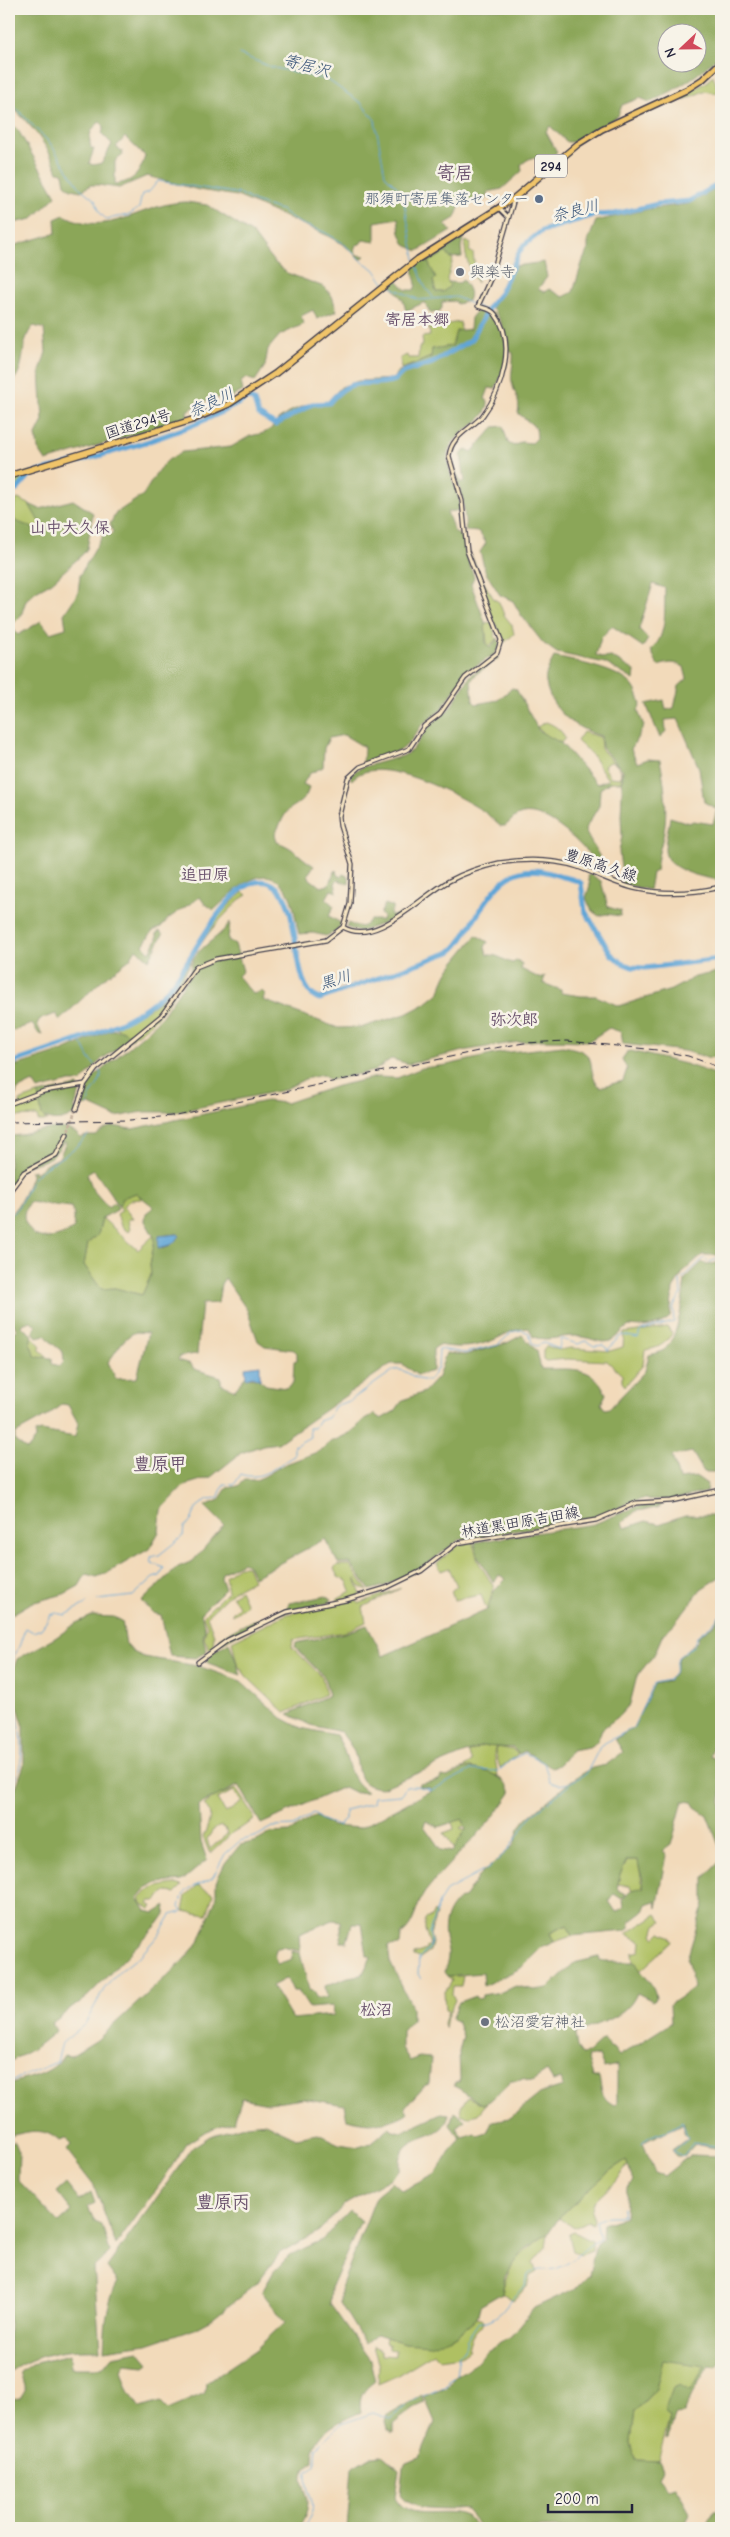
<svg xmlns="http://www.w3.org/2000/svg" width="730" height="2537" font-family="'Comic Neue','Klee One',sans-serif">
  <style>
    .green { fill: #afc062; stroke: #68714e; fill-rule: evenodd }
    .forest { fill: #8ba658; stroke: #56644a; fill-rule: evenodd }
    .water { fill: #60a5d6; stroke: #416488 }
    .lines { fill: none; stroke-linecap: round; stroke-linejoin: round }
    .stream { stroke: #60a5d6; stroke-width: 1 }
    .river { stroke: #60a5d6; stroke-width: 5 }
    .secondary-tunnel { stroke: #c8b5a1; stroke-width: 3; stroke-dasharray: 3 1.5; stroke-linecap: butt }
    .secondary-casing { stroke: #413e4e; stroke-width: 5.5 }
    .highway-casing { stroke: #413e4e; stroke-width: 8 }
    .secondary { stroke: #f9e7c3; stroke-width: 3 }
    .highway { stroke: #f0c469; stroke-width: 5 }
    .rail { stroke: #22223b; stroke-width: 1; stroke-dasharray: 8 4; stroke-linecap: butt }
    .service-dot { fill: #5c6f8a; stroke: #f7f3e8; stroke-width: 2 }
    .worship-dot { fill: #6b7280; stroke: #f7f3e8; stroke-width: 2 }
    .labels { text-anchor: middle; stroke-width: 5; stroke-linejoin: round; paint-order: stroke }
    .shield { fill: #f7f3e8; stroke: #62616f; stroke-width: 1 }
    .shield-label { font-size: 14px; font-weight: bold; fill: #22223b }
    .service-label { font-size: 15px; fill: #4e5e75; stroke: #f7f3e8; text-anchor: end }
    .worship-label { font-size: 15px; fill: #5b616d; stroke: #f7f3e8; text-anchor: start }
    .street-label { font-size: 15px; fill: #22223b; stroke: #f7f3e8 }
    .water-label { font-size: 16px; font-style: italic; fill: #3b5679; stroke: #f7f3e8 }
    .neighbourhood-label { font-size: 16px; font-weight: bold; fill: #69516c; stroke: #f7f3e8 }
    .quarter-label { font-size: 18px; font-weight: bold; fill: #69516c; stroke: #f7f3e8 }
  </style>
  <rect width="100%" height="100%" fill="#f7f3e8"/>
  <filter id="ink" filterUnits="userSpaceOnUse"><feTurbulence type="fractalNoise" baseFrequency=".02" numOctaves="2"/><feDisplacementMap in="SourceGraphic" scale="10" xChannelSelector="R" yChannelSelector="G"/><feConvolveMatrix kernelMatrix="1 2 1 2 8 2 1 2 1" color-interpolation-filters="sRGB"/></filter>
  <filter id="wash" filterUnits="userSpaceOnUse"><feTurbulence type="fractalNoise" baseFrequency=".0096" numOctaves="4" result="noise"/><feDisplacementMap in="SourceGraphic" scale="20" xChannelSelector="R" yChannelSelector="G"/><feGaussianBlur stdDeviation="1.12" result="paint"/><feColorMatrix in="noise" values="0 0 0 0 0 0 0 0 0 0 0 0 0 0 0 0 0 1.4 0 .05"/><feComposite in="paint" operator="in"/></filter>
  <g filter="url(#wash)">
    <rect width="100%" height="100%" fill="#f2daba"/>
    <path class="green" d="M 713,75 L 717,87 L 721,84 L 721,91 L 715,93 L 704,91 L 684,100 L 682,96 L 707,82 Z
      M 466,241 L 471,244 L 469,251 L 473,253 L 477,283 C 471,275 462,250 466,241 Z
      M 447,252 L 453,260 L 447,279 L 450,286 L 443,292 L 436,292 L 433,280 L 435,277 L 428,262 Z
      M 460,322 L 461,331 L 456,331 L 452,346 L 432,349 L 431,357 L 401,369 L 400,358 L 407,355 L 408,358 L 418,358 L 419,348 L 423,345 L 422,337 L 430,336 L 429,327 Z
      M 33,471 L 17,489 L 9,489 L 9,478 Z
      M 18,499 L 29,504 L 44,529 L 36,534 L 31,527 L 15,522 L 13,515 L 15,501 Z
      M 469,550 L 481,578 L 494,599 L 499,602 L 504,615 L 512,625 L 514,634 L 505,642 L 491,615 Z
      M 492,622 L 496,639 L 489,647 L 487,643 L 485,623 Z
      M 546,722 C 554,725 561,729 565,738 L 561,743 L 549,739 L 537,727 Z
      M 583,732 L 600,737 L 601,749 L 622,771 L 621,782 L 610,782 L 608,780 L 592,755 L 577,741 ZM 609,762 L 615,763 L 621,771 L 620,778 L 610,777 L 604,766 Z
      M 243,892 L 247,895 L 239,900 C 227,913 213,926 203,941 C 181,974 171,1014 134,1036 L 114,1027 C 134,1017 161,1005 174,986 C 183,973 189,958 197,945 C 209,925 226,907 243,892 Z
      M 38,1094 L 42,1116 L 48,1121 L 38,1121 L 37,1116 L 9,1117 L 9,1106 L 11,1109 L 20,1107 L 19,1101 Z
      M 136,1193 L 142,1199 L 130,1200 L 123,1206 L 133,1219 L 128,1219 L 130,1229 L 128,1232 L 121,1226 L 117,1214 L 122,1210 L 119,1206 L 122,1198 Z
      M 102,1218 L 138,1250 L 153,1236 L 155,1239 L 150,1264 L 151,1275 L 142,1295 L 115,1288 L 101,1289 L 84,1265 L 88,1243 L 98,1235 Z
      M 668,1327 L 672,1334 C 664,1345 659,1348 645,1350 L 643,1365 L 625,1386 L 622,1382 L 622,1375 L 607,1361 L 567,1359 L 546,1361 L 543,1359 L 543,1350 L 546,1346 L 559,1350 L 571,1348 L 610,1351 L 623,1347 L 624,1333 Z
      M 32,1336 L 41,1346 L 39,1349 L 47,1356 L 41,1358 L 36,1357 L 30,1344 Z
      M 473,1541 L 478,1561 L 494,1587 L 487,1610 L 481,1595 L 454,1600 L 451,1591 L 457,1586 L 449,1568 L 441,1571 L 437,1563 L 457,1546 Z
      M 338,1565 L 350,1565 L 368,1591 L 360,1587 L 355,1578 L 361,1595 L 337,1601 L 338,1598 L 351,1591 L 347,1581 L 338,1577 L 334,1569 Z
      M 239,1566 L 247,1566 L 253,1580 L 233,1591 L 207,1616 L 214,1635 L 213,1647 L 210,1650 L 204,1638 L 207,1626 L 203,1616 L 228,1591 L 225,1576 Z
      M 401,1588 L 363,1607 L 366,1622 L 345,1632 L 293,1640 L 292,1647 L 322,1677 L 326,1694 L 285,1713 L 247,1677 L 237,1664 L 232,1641 L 287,1614 L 356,1600 L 360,1603 Z
      M 240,1590 L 247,1605 L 233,1615 L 232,1613 L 239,1606 L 232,1596 Z
      M 482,1746 L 496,1746 L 494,1752 L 498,1776 L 471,1768 L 462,1769 L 472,1762 L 468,1753 Z
      M 497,1747 L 513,1750 L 518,1754 L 500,1768 L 495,1751 Z
      M 236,1789 L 254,1816 L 253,1821 L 233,1832 L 212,1852 L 209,1852 L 203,1837 C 207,1827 215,1813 204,1805 L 216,1796 ZM 234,1791 L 242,1802 L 226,1813 L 217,1799 ZM 221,1826 L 225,1828 L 227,1834 L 210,1849 L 207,1839 L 213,1830 Z
      M 463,1819 L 465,1826 L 461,1827 L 461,1829 L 466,1829 L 455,1849 L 444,1833 L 454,1829 L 452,1822 Z
      M 627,1860 L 638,1860 L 643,1888 L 631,1890 L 630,1886 L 618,1884 L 620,1874 Z
      M 176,1884 L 182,1886 L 175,1893 L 166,1892 L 155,1901 L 150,1901 L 148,1904 L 152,1906 L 150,1909 L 142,1904 L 140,1898 C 148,1888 163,1885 176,1884 Z
      M 198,1885 L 213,1894 L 207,1915 L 183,1911 L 186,1896 Z
      M 434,1911 L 436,1914 L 430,1935 L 432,1943 L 430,1951 L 420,1958 L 414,1956 L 414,1954 L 426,1950 L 426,1947 L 430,1945 L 425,1930 L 425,1919 L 431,1917 Z
      M 657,1914 L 662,1921 L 656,1925 L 653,1935 L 656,1937 L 661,1932 L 669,1936 L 672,1942 L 640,1971 L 633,1962 L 632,1953 L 640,1951 L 641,1941 L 626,1934 Z
      M 568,1925 L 572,1936 L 554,1942 L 550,1933 Z
      M 447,1976 L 463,1976 L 461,1987 L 453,1987 L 452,1994 L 455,2000 L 447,2017 L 445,2028 L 444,2023 L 448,2011 L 445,2010 L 444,1991 L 449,1987 L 452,1980 Z
      M 468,2097 L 483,2104 L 487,2103 L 478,2114 L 468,2117 L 461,2114 L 461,2107 Z
      M 626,2160 L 628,2165 L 618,2179 L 594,2202 L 591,2212 L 594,2219 L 593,2224 L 588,2221 L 574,2228 L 559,2217 L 608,2172 Z
      M 574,2232 L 592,2241 L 592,2251 L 581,2255 L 573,2251 L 569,2235 Z
      M 548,2233 L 546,2247 L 533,2262 L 537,2272 L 530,2276 L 527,2287 L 513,2300 L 502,2293 C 507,2264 525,2250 548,2233 Z
      M 477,2318 L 484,2320 L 483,2325 C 473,2331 469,2341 468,2351 L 461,2356 L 439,2359 L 434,2353 L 396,2376 L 378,2384 L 379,2366 L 373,2346 L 382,2350 L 382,2355 L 395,2356 L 395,2350 L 389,2349 L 389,2345 L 385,2342 L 386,2337 L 404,2343 L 468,2326 Z
      M 663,2359 L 706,2365 L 690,2391 L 670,2417 L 658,2461 L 635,2460 L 631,2442 L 635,2411 L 656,2389 Z"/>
    <path class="forest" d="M 9,9 L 721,9 L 721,53 C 700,75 678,89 650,102 L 640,98 L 622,105 L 618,116 L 574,142 L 567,142 L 550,126 L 546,132 L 557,152 L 547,160 C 537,155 529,157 521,165 L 522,171 L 502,189 L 488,192 L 485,200 L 465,201 L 460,205 L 455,218 L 445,224 L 451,231 L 418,251 L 405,245 L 400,233 L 398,218 L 375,222 L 375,242 L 363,240 L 360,244 L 356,245 L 354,250 L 357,255 L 365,256 L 361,260 L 343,244 L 320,232 L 237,196 L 199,190 L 147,176 L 119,188 L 98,185 L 91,185 L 81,191 L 71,189 L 65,184 L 63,173 L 58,172 C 48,144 30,124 9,104 ZM 668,32 L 698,32 L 698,62 L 668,62 ZM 100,122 L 104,126 L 102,134 L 112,144 L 102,163 L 93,165 L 89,163 L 94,149 L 91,148 C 88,136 90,129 100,122 ZM 125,137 L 145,156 C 140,173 134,182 115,184 L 115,161 L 123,155 L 122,151 L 116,147 Z
      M 9,124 L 18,130 L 56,196 L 32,219 L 9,224 Z
      M 721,186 L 721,884 L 719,880 C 704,878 663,870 665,848 C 665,838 669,827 670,817 L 689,823 L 693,821 L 713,824 L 717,809 L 704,802 L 699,768 L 678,719 L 665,720 L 666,731 L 660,738 L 646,704 L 664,700 L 666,710 L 674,708 L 679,686 L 687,679 L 684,667 C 674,661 668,663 658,666 L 651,650 C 668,635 664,609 665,588 L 653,584 L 639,629 L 648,639 L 643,647 L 612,626 L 601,638 L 596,655 L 604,658 L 611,657 L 635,671 L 634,680 L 605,663 L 557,653 L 543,643 L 521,615 L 513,601 L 500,595 L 486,573 L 480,552 L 486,543 L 479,532 L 466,531 L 463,500 L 451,461 L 461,483 L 465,481 L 461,455 L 466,449 L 472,452 L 494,427 L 503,426 L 508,443 L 514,446 L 521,442 L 532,443 L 537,438 L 536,428 L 518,413 C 521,400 514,394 512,382 C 510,377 514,362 513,353 L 508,350 C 506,336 502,318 491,308 L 516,266 L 544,262 L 547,277 L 538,289 L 544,292 L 549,289 L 563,297 L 573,292 L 583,260 L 588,251 L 588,241 L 596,221 L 648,209 L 688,204 Z
      M 187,202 L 207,205 L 253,234 L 273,261 L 287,273 L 324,287 L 332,296 L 337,311 L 317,319 L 313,310 L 301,316 L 304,324 L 280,335 L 268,349 L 265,366 L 255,381 L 246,378 L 241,382 L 243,391 L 232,397 L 211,398 L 187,411 L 188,418 L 46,461 L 38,449 L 36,435 L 43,421 L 40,371 L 46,352 L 44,329 L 34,326 C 18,339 29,371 9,384 L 9,247 L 56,233 L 55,219 L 64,215 C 110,240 142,202 187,202 Z
      M 464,234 L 461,247 L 462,257 L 450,258 L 446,252 L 428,262 L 436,278 L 433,281 L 436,292 L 443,292 L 450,286 L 448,282 L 459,283 L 463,280 C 468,288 472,292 468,301 L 457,304 L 455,301 L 442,302 L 442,308 L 439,312 L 430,313 L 425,302 L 406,311 L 403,300 L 391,285 L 397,280 L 406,290 L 414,290 L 416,285 L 413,267 Z
      M 478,309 L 494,314 C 502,329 513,355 504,371 C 501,377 498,382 495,389 L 489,388 L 485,399 L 488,401 C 489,424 452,431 448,453 C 445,471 460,492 461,510 L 447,512 L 454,531 L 464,539 L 465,552 L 474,577 L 471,584 L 485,622 L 486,643 L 490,648 L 498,638 L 500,645 L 495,654 L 468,671 L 440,711 L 421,726 L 410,742 L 401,750 L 363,763 L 364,747 L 344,735 L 329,738 L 324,748 L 323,767 L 309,774 L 303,784 L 309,787 C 306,804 291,805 286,813 C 282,819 279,827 275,834 L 277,842 C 295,848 298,856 314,866 L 308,874 L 310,879 L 321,887 L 328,885 L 336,870 L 337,875 L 341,877 L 343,874 L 349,877 L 349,884 L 338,880 L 335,883 L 337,892 L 331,890 L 326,899 L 334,906 L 329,916 L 341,923 L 337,931 L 326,936 L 313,933 L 299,934 C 296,923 295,910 291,899 C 270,852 237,889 214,910 L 204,903 L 200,897 L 169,918 L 161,927 L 152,932 L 143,945 L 150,952 L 157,939 L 157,933 L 160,931 L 163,934 L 149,960 L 136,949 L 130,959 L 101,981 L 60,1020 L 56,1014 L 40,1019 L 37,1024 L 42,1035 L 39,1034 L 32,1024 L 9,1032 L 9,505 L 15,501 L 13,515 L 15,521 L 31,527 L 36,534 L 43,529 L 29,504 L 40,509 L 73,500 L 93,513 L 87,549 L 83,554 L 52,582 L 36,591 L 26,600 L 21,616 L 11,626 L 18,635 L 41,621 L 50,633 L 66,628 L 64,614 L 78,593 L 80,575 L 105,532 L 110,535 L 113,532 L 110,524 L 116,513 L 143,495 L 159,469 L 168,460 L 182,452 L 231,447 L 250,436 L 264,433 L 272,428 L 278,420 L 291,411 L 311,403 L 327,402 L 341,387 L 358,381 L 393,379 L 397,372 L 431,357 L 432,349 L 452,346 L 456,331 L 470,329 L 471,318 Z
      M 497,656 L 499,658 L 476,674 L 471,681 L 473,701 L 476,704 L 498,700 L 512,688 L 516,689 L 539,731 L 561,743 L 597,784 L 608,780 L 610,782 L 600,789 L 599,806 L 585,829 C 589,844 607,860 603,875 C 598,870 598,863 593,859 C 580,843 541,803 517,816 C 513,818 509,823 505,826 L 500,826 C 494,821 489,815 483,811 C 458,795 375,751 352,780 L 350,778 L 355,771 L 363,767 L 403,756 L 412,750 L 428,727 L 450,708 L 471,675 Z
      M 554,657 C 574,661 621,670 633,686 C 637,691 639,699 641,704 L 638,711 L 644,726 L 631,749 L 637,763 L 648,759 L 660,760 C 665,784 669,817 662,841 C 659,851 657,860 656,871 L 652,873 L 649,890 L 623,884 L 619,852 L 622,836 L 621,816 L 623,770 L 602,748 L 601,736 C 576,729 551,711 546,683 C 544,674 550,665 554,657 Z
      M 590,874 L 601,881 L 608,907 L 621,911 L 620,916 L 606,914 L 599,916 L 592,911 L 586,898 L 590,885 L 588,876 Z
      M 385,904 L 393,907 L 390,914 L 392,916 L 402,913 L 387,922 L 359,932 L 346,927 L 348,923 C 358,927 362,930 370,920 L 382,920 L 383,916 L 380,914 Z
      M 230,922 L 228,940 L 235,944 L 243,971 L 238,976 L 253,994 L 262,991 L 265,994 L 263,1000 L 338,1028 L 363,1027 L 406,1014 L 425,1004 L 440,992 C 445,967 463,955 476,935 L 488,942 L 485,947 L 487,955 C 499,954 503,961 513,963 L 517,960 L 522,964 L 521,969 L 541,979 L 545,976 L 543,983 L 561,990 L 561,993 L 581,996 L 596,996 L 619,1006 L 671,990 L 695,977 L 721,971 L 721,1048 L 715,1056 L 710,1058 L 684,1051 L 623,1044 L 621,1032 L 609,1028 L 589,1041 L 542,1040 L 512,1043 L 468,1050 L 409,1064 L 391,1059 L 374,1071 L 330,1080 L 322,1075 L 305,1079 L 284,1090 L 176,1112 L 143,1112 L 116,1117 L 90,1105 L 80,1106 L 90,1080 L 149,1030 L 162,1016 L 191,974 C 188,949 219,941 230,922 Z
      M 110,1030 L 122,1030 L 134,1037 L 102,1059 L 81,1082 L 70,1082 L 38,1090 L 33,1082 L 17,1090 L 15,1101 L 9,1103 L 9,1068 L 63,1051 Z
      M 563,1046 C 605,1053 582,1066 600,1087 L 623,1081 L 627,1069 L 622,1059 L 627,1052 L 631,1051 L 685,1064 L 721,1076 L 721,1255 L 702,1255 L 684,1271 L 673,1289 L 670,1317 C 659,1327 643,1328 629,1326 C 623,1330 616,1338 610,1341 C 601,1344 591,1338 583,1337 C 565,1333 551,1343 533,1337 L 529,1328 C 508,1329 503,1338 485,1343 C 470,1348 455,1348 439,1345 L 433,1349 L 433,1371 L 417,1375 L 402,1364 L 391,1364 L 278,1443 L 263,1445 L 241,1453 L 211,1477 L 185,1485 L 161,1510 L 159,1532 L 149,1549 L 109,1572 L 97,1577 L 86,1574 L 79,1586 L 64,1594 L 31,1603 L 9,1616 L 9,1331 L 12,1333 L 17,1330 L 9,1315 L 9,1215 C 21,1205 27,1188 32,1173 L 30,1172 L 34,1170 L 35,1173 L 45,1165 L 59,1158 L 66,1142 L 63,1142 C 48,1169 33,1158 18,1172 C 14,1177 12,1184 9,1189 L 9,1136 C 35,1136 63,1117 81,1138 L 86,1136 L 96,1136 C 112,1122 113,1127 132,1129 L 266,1101 L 286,1103 L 337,1086 L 377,1077 L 397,1078 L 422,1068 L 447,1065 L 500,1053 ZM 94,1170 L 119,1206 L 122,1198 L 136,1193 L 154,1207 L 146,1213 L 145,1221 L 155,1239 L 150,1264 L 151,1275 L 142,1295 L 115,1288 L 101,1289 L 84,1265 L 88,1243 L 98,1235 L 102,1218 L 117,1210 L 118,1207 L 114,1202 L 108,1207 L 93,1190 L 87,1174 ZM 29,1202 L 71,1207 L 74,1215 L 74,1228 C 61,1237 47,1242 33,1234 C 23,1222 21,1215 29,1202 ZM 178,1234 L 180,1236 L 171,1245 L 162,1248 L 159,1236 ZM 225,1278 L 247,1310 L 258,1341 L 265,1346 L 294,1350 L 297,1353 L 297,1360 L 294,1361 L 293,1383 L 286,1388 L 266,1385 L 257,1378 L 245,1377 L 235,1390 L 221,1384 L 221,1377 L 194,1369 L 191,1364 L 178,1360 L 180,1356 L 197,1354 L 202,1304 L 218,1303 L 221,1284 ZM 31,1321 L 36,1326 L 33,1332 L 37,1337 L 45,1335 L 53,1344 L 63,1352 L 64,1361 L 60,1366 L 52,1364 L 52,1358 L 36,1357 L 30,1344 L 32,1335 L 21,1326 L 22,1324 ZM 136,1332 L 148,1333 L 137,1378 L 116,1379 L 108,1362 C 117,1352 122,1337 136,1332 ZM 62,1404 L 68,1405 L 78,1423 L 75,1437 L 41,1431 L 35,1433 L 36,1439 L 27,1450 L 15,1441 L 15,1435 L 18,1432 L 47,1416 Z
      M 78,1086 L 80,1092 L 74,1109 L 79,1111 C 68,1119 55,1125 42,1116 L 38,1094 Z
      M 702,1262 L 707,1265 L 721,1262 L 721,1479 L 715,1472 L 704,1472 L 692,1452 L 672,1456 L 679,1479 L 697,1477 L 707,1484 L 706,1492 L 671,1500 L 642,1499 L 628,1503 L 600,1517 L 459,1540 L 419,1570 L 385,1586 L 370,1590 L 350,1563 L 338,1563 L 325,1539 L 254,1577 L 248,1565 L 243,1562 L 222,1573 L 221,1578 L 225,1589 L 201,1613 L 205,1629 L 203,1638 L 207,1651 L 196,1658 L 170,1656 L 161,1615 L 153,1613 L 142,1601 L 178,1567 L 193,1561 L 224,1525 L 205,1506 L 219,1500 L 227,1488 L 238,1486 L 245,1480 L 256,1480 L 265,1476 L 283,1465 L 320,1451 L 329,1443 L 354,1431 L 362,1421 L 374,1414 L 381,1419 L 395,1411 L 403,1400 L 424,1392 L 438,1377 L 446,1353 L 465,1355 L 507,1343 L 522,1335 L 537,1351 L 541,1369 C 569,1370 593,1363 606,1394 L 601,1404 L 605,1409 L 610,1408 L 645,1371 L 649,1355 C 653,1354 660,1352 664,1350 C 679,1338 683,1297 685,1279 Z
      M 664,1504 L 657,1508 L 636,1511 L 622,1523 L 625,1528 L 646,1521 L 659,1524 L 685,1515 L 712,1515 L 721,1511 L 721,1576 L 701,1589 L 674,1624 L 663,1634 L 654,1655 L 637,1676 L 630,1704 L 618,1717 L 602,1729 L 597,1742 L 589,1747 L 571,1750 C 565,1758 562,1765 552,1768 L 525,1751 L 519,1754 L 513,1748 L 482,1746 L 382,1788 C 353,1786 361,1771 354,1752 C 351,1745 345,1738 341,1732 L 310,1725 L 288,1714 L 329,1695 L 324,1677 L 295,1647 L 296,1643 L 345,1633 L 367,1625 L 383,1656 L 487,1610 L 494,1591 L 506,1579 L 499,1575 L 494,1583 L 478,1557 L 475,1542 L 594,1524 L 641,1505 Z
      M 326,1596 L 332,1599 L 329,1603 L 299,1608 L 269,1617 L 269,1615 L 288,1608 L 289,1603 Z
      M 721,1615 L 721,1722 L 710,1756 L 721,1762 L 721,1851 L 707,1815 L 695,1807 L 692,1802 L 683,1801 L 671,1845 L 663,1851 L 667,1855 L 657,1908 L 656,1901 L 646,1904 L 643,1912 L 630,1922 L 629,1928 L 626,1931 L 572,1936 L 567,1925 L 550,1933 L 554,1942 L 541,1948 L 521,1968 L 483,1986 L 482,1973 L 447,1976 L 444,1972 C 445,1967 448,1962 448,1957 C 449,1950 446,1943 445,1937 C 442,1922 450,1902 465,1897 L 478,1877 L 514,1845 L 519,1828 L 526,1819 L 572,1780 L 592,1768 L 606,1765 L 623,1752 L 615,1739 L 633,1728 L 654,1684 L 668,1681 L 675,1672 L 679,1657 L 698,1641 L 698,1636 L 715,1624 ZM 627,1860 L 638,1860 C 638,1869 645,1879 643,1888 C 633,1888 628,1892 623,1900 L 624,1907 L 616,1912 L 609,1901 L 614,1894 L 622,1899 L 626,1894 L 617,1889 L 620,1874 Z
      M 92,1616 L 114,1617 L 122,1621 L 126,1644 L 133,1652 L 144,1657 L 198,1666 L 241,1681 L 282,1718 L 301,1728 L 336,1735 C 351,1757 344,1776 367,1792 L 356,1793 L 344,1787 L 261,1824 L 239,1785 L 199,1805 L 201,1842 L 207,1860 L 182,1881 L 158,1883 L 146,1889 L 138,1898 L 146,1911 L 155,1913 L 166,1906 L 165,1914 L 158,1924 L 88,1996 L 52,2023 L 56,2031 L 35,2048 L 9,2062 L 9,1807 L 24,1765 L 24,1727 L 12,1687 L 12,1673 L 17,1659 L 55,1638 L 78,1622 Z
      M 263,1618 L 264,1621 L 219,1644 L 219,1638 L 251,1621 Z
      M 229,1642 L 241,1675 L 208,1663 L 208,1655 Z
      M 465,1768 C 481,1768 507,1776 511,1793 C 487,1830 452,1857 425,1892 C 415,1906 416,1925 401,1935 L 400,1945 L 388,1946 L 390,1962 L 412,2007 L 412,2020 L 402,2031 L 402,2048 L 410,2061 L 418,2057 L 431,2058 L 429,2084 L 424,2086 L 405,2107 L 408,2113 C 386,2125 370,2125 347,2119 L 344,2105 L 303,2098 L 268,2103 L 242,2098 L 234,2121 L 206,2131 L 186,2144 L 161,2183 L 116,2245 L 94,2186 L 66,2150 L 71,2145 L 67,2138 L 59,2141 C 43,2126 28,2132 9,2136 L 9,2084 C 29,2077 52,2075 64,2055 L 71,2056 L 97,2040 L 180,1964 L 199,1942 L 216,1898 L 216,1882 L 225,1863 L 240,1845 L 257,1841 L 271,1833 L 290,1832 L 312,1817 L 317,1817 L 332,1826 L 360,1828 L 430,1791 L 430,1788 L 418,1786 L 419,1784 L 439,1780 L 442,1776 L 447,1777 ZM 463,1819 L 466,1829 L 452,1852 L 441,1850 L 424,1826 L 426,1821 L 438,1827 ZM 333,1920 L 341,1921 L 341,1942 L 347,1942 L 352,1924 L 362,1924 L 367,1955 L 371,1957 L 362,1975 L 348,1977 L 325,1986 L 327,1998 L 316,1998 L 315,1992 L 309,1990 L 300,1953 L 291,1951 L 292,1959 L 277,1964 L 274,1955 L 275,1949 L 282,1947 L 300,1951 L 299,1934 ZM 287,1978 L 293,1991 L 298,1991 L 309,2008 L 333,2006 L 334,2015 L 292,2019 L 272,1986 Z
      M 721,1860 L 721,2146 L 715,2148 L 695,2144 L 684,2156 L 677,2156 L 672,2150 L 688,2138 L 684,2132 L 684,2123 C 670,2131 657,2134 643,2143 L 655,2173 L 664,2176 L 690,2155 L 721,2156 L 721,2363 L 718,2367 L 709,2366 C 699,2381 690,2397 684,2414 L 675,2415 L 668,2439 L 666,2440 L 670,2417 L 664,2412 L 673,2388 L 680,2385 L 690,2391 L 705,2366 L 663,2360 L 656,2389 L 635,2411 L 631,2442 L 635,2460 L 658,2461 L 662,2470 L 658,2477 L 667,2488 L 675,2486 L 690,2513 L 684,2528 L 482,2528 L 467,2510 C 447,2507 411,2513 400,2495 L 403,2467 L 406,2463 L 420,2458 L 435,2422 L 424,2396 L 446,2388 L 453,2378 L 468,2370 L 487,2351 L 511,2336 L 534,2308 L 576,2288 L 589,2275 L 596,2244 L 602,2239 L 603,2224 L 625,2217 L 627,2187 L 633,2181 L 626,2160 L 608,2172 L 559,2217 L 548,2233 L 525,2249 L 505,2276 L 502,2293 L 480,2306 L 477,2318 L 468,2326 L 457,2335 L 429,2345 L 404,2343 L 377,2334 L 365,2344 L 340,2303 L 340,2290 L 377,2194 L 392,2182 L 402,2191 L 436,2174 L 450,2151 L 461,2139 L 450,2125 L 454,2112 L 465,2120 L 456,2127 L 462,2137 L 475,2133 L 478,2136 L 487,2133 L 492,2121 L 510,2118 L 541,2093 L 563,2086 L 561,2079 L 553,2081 L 547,2071 L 532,2081 L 522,2078 L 517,2081 L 511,2081 L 490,2101 L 483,2104 C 471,2099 465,2091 454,2086 L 455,2082 L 459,2082 L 460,2079 L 459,2052 L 463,2036 L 457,2021 L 451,2019 L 459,2002 L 475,1996 L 477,1999 L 482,1998 L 482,1995 L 501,1992 L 516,1986 L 535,1990 L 548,1988 L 574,1963 L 599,1957 L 600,1961 L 604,1962 L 632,1962 L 636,1963 C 643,1977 655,1983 656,1998 L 653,2001 L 637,1993 C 626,2020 598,2022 575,2034 L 577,2047 L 582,2054 L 588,2053 L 602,2040 L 605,2040 L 610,2047 L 613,2048 L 619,2056 L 671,2023 L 670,2004 L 694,1988 L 687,1959 L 704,1903 L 704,1878 ZM 599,2055 L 604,2068 L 617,2065 L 617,2104 L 614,2105 C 601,2098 602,2091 599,2077 L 593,2077 L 587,2057 Z
      M 441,2113 L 449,2114 C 444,2146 397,2127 400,2169 L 391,2178 L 346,2203 L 319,2231 L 279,2254 L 257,2283 L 211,2320 L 198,2327 L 147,2344 L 104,2350 C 105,2327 106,2302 118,2282 L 107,2267 L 193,2147 L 210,2136 L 247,2125 L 265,2123 L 296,2138 L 318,2134 L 339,2144 L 359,2147 L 371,2143 L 390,2127 L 393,2131 L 401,2132 Z
      M 15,2142 L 19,2152 L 18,2180 L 59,2223 L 72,2211 L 57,2192 L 66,2184 L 79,2200 L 91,2192 L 95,2203 L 88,2207 L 95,2222 L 102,2225 L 110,2252 L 94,2267 L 100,2350 C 66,2349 38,2353 9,2372 L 9,2143 Z
      M 349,2211 L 361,2221 L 331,2288 L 330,2304 L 370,2360 L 375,2381 C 363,2390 358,2397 361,2412 C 338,2422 312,2432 313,2462 C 292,2478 307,2484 308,2501 C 308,2512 304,2519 299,2528 L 9,2528 L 9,2399 L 20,2398 L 25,2390 L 20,2372 L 31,2364 L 70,2355 L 71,2368 L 102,2368 L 112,2356 L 139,2351 L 149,2363 L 145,2366 L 125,2364 L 121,2370 L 127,2389 L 140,2408 L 161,2402 L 168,2409 L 205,2393 L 206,2383 L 255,2350 L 285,2322 L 262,2292 L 274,2271 L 290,2255 L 322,2240 Z
      M 422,2395 L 425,2403 L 414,2408 L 393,2424 L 393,2433 L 387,2430 L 385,2422 L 387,2415 Z
      M 382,2455 L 399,2469 L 395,2497 C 412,2530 459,2495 478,2528 L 347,2528 L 352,2468 L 372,2456 Z
      M 714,2510 L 721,2510 L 721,2528 L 704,2528 Z"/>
    <path class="water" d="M 178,1234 L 180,1236 L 171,1245 L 158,1248 L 159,1236 Z
      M 260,1365 L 260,1380 L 253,1376 L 246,1378 L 245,1367 Z"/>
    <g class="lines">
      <path class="stream" d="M 239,54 L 271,67 L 328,80 L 361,103 L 375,120 L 385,175 L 402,192 L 415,259
        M 9,101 L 50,143 L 80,188 L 95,200 L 100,213 L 106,219 L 129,215 L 139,208 L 142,194 L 149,192 L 158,181 L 241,194 L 255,202 L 281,210 L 299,223 L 324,232 L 343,243 L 360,260 L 374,269 L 384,283
        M 416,263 L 425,287 L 433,297
        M 387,285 L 419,300 L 456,297 L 487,311
        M 80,1040 L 90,1059 L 101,1073 C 101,1087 89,1090 88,1105
        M 9,1216 C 23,1208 27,1181 39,1172 C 55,1160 74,1152 88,1135
        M 97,1600 L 133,1596 L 153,1578 L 160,1576 L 164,1568 L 152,1563 L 151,1557 L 159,1555 L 183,1536 L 184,1527 L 191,1521 L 197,1507 L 208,1499 L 218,1498 L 224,1484 L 234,1485 L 241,1474 C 262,1482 275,1466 294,1456 L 294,1446 L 310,1437 L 309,1428 L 314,1428 L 318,1421 L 328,1418 L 335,1406 L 351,1400 L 394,1370 C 408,1367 413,1383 430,1380 L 438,1367 L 439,1349 L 465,1353 L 498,1345 L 512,1332 L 522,1330 L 529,1333 L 532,1343 L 536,1346 L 544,1343 L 559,1349 L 561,1339 L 578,1344 L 586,1341 L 594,1346 L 604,1345 L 608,1350 L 619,1337 L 623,1335 L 638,1338 L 642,1330 L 674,1322 L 673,1308 L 681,1294 L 680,1281 L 704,1258 L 709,1262 L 721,1258
        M 9,1795 C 20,1774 25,1752 20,1728 C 17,1710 8,1693 9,1675 C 10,1664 13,1658 18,1649 C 21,1643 22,1635 26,1628 L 33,1632 L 41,1629 L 51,1615 L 56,1613 L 66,1615 L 87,1603
        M 421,1979 L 418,1974 L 419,1958 L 429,1949 L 431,1941 L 429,1933 L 439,1902 L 446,1891 L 489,1868 L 507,1851 L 531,1816 L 569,1785
        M 9,2082 L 57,2062 L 62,2043 L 85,2024 L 104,1989 L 119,1972 L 142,1954 L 161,1932 L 171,1915 L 182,1912 L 179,1907 C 184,1883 198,1888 213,1877 L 225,1854 L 240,1841 L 257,1836 L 273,1827 L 294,1826 L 313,1813 L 320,1819 L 338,1826 L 345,1820 L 345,1810 L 373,1803 L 374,1797 L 401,1795 L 406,1787 L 415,1786 L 432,1790 L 471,1770 L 499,1771 L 512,1759 L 525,1753 L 544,1763 L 550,1782 L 559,1785 L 569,1783 L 586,1774 L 601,1745 L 633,1728 L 654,1683 L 668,1680 L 675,1671 L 678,1657 L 693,1646 L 698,1635 L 714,1623 L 721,1614
        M 642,2144 C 652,2129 669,2136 682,2121 L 688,2139 L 673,2151 L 683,2156 L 693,2143 L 714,2146 L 721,2144
        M 302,2528 C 324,2506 305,2497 306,2473 L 315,2466 L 317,2448 L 341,2424 L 373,2413 L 390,2419 L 410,2402 L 446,2386 L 448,2380 L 456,2375 L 459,2354 L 464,2350 L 467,2339 L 478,2323 C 508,2318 504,2300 525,2287 L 527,2274 C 537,2267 547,2272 558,2268 C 575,2262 584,2246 600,2239 L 596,2221 L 608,2216 L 622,2216 L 623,2207"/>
      <path class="river" d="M 9,491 L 17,490 L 29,476 L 34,473 C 107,454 183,436 248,398 L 254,401 L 258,414 L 275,425 L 312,404 L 329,403 C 353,373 365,389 395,380 L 403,372 L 432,363 L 471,340 L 490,305 L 500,293 L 519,253 L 523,246 L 542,231 L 594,215 L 615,214 L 658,204 L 689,201 L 721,183
        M 9,1064 C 60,1045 137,1028 173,983 C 192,960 233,868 270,883 C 306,898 286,989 320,999 L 450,952 C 460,945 462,938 469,928 C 492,893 508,857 556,875 C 564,878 574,878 581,883 L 585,911 L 611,954 L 622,963 L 632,967 L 645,968 L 721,959"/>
    </g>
  </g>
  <g filter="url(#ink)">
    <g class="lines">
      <path class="secondary-tunnel" d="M 67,1134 L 76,1109"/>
      <defs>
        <path id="secondary" d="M 499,208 L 508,217
          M 343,927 C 376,947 421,896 449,881 C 464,873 481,867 499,863 C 524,859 553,859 578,867 C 598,874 617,885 638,889 C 666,895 694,893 721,887
          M 9,1104 L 44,1091 L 85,1084
          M 76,1109 L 85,1084 L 96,1069 L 161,1016 L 196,967 L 216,959 L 326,940 L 343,927 L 350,904 L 352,864 L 340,826 L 339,816 L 348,778 L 360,767 L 409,749 L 424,726 L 440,714 L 465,678 L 497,653 L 501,640 L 467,551 L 462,501 L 449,456 C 451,435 472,429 483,415 C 502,390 517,342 495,314 C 492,309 483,308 478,306 L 492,275 L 514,199
          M 9,1192 L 24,1172 L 56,1155 L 67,1134
          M 198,1662 L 228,1640 L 287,1612 L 346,1600 L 386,1588 L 421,1571 L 457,1543 L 596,1520 L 636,1503 L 671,1501 L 721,1490"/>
        <path id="highway" d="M 9,476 L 192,420 L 229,404 L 276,373 L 418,259 L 513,199 L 578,144 L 602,129 L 686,90 L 703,79 L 721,62"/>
      </defs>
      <use href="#secondary" class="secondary-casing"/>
      <use href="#highway" class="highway-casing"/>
      <use href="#secondary" class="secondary"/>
      <use href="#highway" class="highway"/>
      <path class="rail" d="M 9,1122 L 130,1120 L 171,1116 L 483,1050 L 524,1043 L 567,1041 L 657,1050 L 688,1056 L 721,1068"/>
    </g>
  </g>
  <circle class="service-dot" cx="539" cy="199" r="5"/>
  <g class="worship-dot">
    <circle cx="460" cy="272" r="5"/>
    <circle cx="485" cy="2022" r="5"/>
  </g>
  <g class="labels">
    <rect class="shield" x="535" y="154.5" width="32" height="23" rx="4"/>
    <g class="shield-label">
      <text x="551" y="171">294</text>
    </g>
    <g class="service-label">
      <text x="529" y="204">那須町寄居集落センター</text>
    </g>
    <g class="worship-label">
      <text x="470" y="277">與楽寺</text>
      <text x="495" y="2027">松沼愛宕神社</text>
    </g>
    <g class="street-label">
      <text transform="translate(138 424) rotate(-17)" y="5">国道294号</text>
      <text transform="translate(601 865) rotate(18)" y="5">豊原高久線</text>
      <text transform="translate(520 1522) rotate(-10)" y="5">林道黒田原吉田線</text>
    </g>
    <g class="water-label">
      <text transform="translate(307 65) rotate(15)" y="6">寄居沢</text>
      <text transform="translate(575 210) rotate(-14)" y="6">奈良川</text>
      <text transform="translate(211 402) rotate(-25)" y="6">奈良川</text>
      <text transform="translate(335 979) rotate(-17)" y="6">黒川</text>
    </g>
    <g class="neighbourhood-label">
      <text x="417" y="325">寄居本郷</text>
      <text x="70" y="533">山中大久保</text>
      <text x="205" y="880">追田原</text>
      <text x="514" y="1025">弥次郎</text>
      <text x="376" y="2015">松沼</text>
    </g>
    <g class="quarter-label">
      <text x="455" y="179">寄居</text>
      <text x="160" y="1470">豊原甲</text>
      <text x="223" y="2208">豊原丙</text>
    </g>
  </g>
  <rect width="730" height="2537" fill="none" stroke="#f7f3e8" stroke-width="30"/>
  <g transform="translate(682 48) rotate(248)"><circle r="24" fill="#f7f3e8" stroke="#a29fa3"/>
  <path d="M0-4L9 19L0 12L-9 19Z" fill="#d1495b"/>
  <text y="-8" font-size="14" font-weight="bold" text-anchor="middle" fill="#22223b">N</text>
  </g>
  <path d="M548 2504v8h84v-8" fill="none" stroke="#22223b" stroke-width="2.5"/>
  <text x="555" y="2504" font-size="15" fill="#22223b" stroke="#f7f3e8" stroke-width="4" paint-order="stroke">200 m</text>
</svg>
